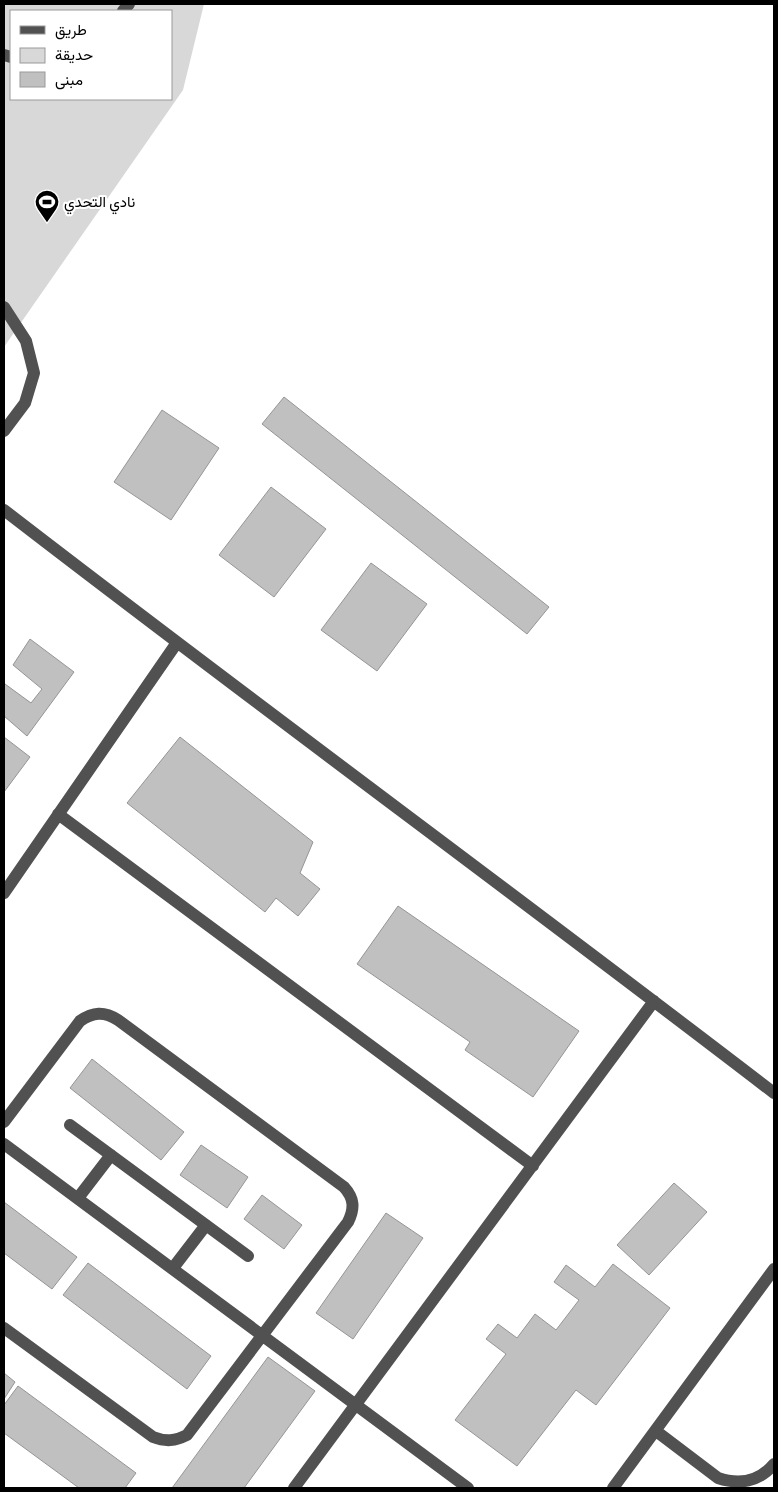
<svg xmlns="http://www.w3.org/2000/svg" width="778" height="1492" font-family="Signika,Vazirmatn,sans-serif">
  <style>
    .green { fill: #d8d8d8; fill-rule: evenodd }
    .building { fill: #c0c0c0; stroke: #959595 }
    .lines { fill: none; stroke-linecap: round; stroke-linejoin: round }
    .minor { stroke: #515151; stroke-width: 12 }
    .labels { text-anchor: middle; stroke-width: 4; stroke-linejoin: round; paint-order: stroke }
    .poi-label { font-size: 15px; fill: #000; stroke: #fff; text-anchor: start }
  </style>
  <rect width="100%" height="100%" fill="#fff"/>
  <path class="green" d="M 4,4 L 204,4 L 183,90 L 4,347 ZM 11,11 L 171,11 L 171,99 L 11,99 Z"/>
  <path class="building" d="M 284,397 L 549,607 L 527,634 L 262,424 Z
    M 162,410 L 219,448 L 171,520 L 114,482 Z
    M 271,487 L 326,529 L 274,597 L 219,555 Z
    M 371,563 L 427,604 L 377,671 L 321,630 Z
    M 30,639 L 74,672 L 27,736 L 4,716 L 4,685 L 5,684 L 31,703 L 42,689 L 13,665 Z
    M 4,737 L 30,757 L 4,792 Z
    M 180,737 L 313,842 L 300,873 L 320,889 L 298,916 L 276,898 L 265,912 L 127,803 Z
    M 398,906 L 579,1031 L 533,1097 L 465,1050 L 470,1042 L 357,964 Z
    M 92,1059 L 184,1132 L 161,1160 L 70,1088 Z
    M 201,1145 L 248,1177 L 227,1208 L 180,1175 Z
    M 674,1183 L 707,1212 L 649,1275 L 617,1245 Z
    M 262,1195 L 302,1225 L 284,1249 L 244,1219 Z
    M 4,1202 L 77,1257 L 52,1289 L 4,1253 Z
    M 386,1213 L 423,1238 L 353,1339 L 316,1313 Z
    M 88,1263 L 211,1356 L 187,1389 L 63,1295 Z
    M 613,1264 L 670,1308 L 596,1405 L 576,1390 L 517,1466 L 455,1420 L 506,1354 L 486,1339 L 498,1324 L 517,1338 L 535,1314 L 556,1330 L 579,1300 L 554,1282 L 566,1265 L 595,1287 Z
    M 268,1357 L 315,1391 L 244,1488 L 172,1488 Z
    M 4,1373 L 15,1382 L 4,1399 Z
    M 18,1386 L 136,1473 L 125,1488 L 79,1488 L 4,1433 L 4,1405 Z"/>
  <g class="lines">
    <path class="minor" d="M 123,11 L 129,4
      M 4,55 L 11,57
      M 4,307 L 26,341 L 34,373 L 25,403 L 4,431
      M 4,510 C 259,707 519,897 774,1093
      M 58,814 L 533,1166
      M 4,893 L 176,644
      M 4,1122 L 80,1021 C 93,1012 104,1011 118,1020 L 344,1187 C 354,1198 355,1208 348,1222 L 187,1435 C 175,1441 166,1442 153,1437 L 4,1328
      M 70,1125 L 248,1256
      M 4,1144 L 468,1488
      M 78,1198 L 111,1155
      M 173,1268 L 206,1225
      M 656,1431 L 718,1478 C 739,1485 759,1482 774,1464
      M 294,1488 L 654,1001
      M 613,1488 L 774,1269"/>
  </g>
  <defs>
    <symbol id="stadium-pin" viewBox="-11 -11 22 30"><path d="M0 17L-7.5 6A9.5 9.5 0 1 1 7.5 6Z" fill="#000" stroke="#fff"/><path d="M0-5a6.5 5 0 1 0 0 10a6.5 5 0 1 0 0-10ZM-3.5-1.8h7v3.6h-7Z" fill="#fff"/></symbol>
  </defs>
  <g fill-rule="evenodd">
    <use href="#stadium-pin" x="33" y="188" width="28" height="38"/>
  </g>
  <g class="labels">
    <g class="poi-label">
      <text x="64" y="207">نادي التحدي</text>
    </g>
  </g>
  <rect width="778" height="1492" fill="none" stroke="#000000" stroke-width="10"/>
  <rect x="10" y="10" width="162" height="90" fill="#ffffff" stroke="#999999"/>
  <rect x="20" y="26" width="25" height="8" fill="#515151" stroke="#999999"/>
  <text x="55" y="35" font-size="15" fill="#000000">طريق</text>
  <rect x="20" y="48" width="25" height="15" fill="#d8d8d8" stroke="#999999"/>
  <text x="55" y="60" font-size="15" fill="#000000">حديقة</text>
  <rect x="20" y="72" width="25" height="15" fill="#c0c0c0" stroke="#999999"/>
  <text x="55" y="85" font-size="15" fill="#000000">مبنى</text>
</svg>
